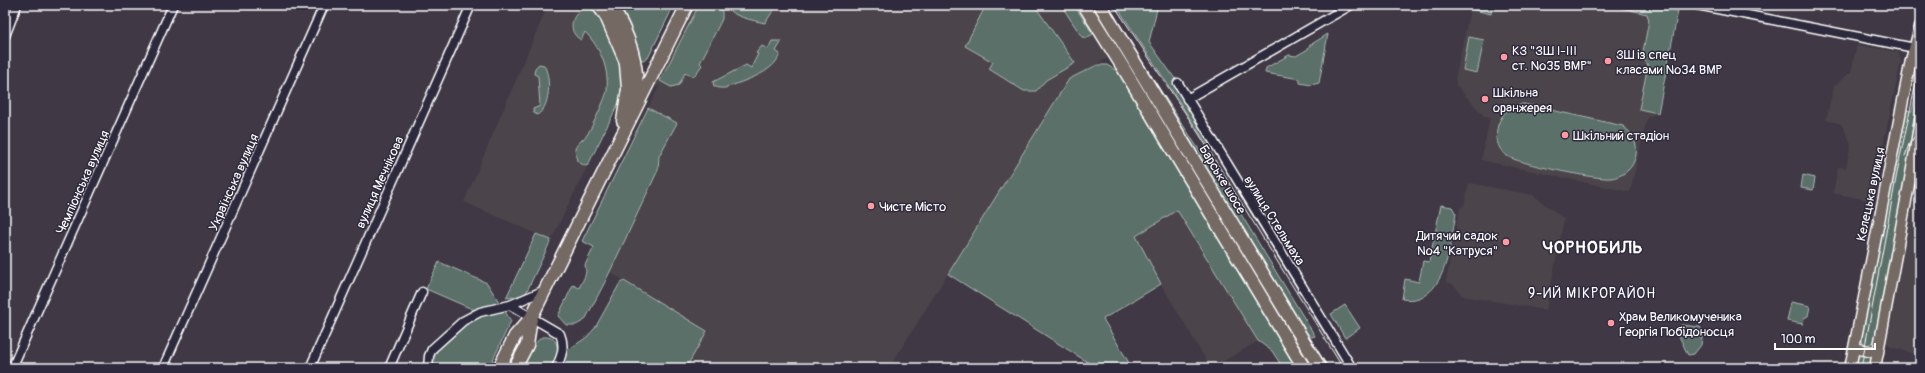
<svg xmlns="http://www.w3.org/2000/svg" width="1925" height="373" font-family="Pangolin,sans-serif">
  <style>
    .built { fill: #4c444b }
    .green { fill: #5a6f69; stroke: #acb7b4 }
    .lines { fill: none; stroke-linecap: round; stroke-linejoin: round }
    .minor-casing { stroke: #fff; stroke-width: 11 }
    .major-casing { stroke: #fff; stroke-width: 13 }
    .highway-casing { stroke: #fff; stroke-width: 15 }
    .minor { stroke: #2f2a3d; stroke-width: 8 }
    .major { stroke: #756964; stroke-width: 10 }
    .highway { stroke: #756964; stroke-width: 12 }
    .tram { stroke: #fff; stroke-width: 1 }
    .poi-dot { fill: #ff9aa2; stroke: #2f2a3d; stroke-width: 1.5 }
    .labels { text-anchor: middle; stroke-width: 3; stroke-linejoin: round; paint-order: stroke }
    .poi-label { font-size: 13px; fill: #fff; stroke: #2f2a3d; text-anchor: start }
    .street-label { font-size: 13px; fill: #fff; stroke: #2f2a3d }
    .neighbourhood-label { font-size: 14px; letter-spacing: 1px; fill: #fff; stroke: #2f2a3d }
    .district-label { font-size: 17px; font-weight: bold; letter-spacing: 1px; fill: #fff; stroke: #2f2a3d }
  </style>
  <rect width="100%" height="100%" fill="#403945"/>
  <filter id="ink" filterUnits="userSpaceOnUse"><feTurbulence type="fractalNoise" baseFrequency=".025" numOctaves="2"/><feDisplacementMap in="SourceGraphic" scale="8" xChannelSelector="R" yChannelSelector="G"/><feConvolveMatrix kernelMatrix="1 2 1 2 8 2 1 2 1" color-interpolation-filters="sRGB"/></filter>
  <g filter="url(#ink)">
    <path class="built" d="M 548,5 L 591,5 L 601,21 L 619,64 L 622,96 L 551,240 L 464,202 Z
      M 687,5 L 1084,5 L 1115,54 L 1069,79 L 889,368 L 686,368 L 707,331 L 610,272 L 658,170 L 659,156 L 677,123 L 648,108 L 659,87 L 649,81 Z
      M 1471,5 L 1651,5 L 1678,11 L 1658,113 L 1647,118 L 1630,192 L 1481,160 L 1490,118 L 1484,116 L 1457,86 L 1455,80 Z
      M 1857,45 L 1898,52 L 1901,61 L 1871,201 L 1833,193 L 1838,167 L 1846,168 L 1851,143 L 1842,125 L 1839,123 L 1826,120 L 1834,86 L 1851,72 Z
      M 1469,183 L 1533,195 L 1564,219 L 1546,310 L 1463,296 L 1453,284 L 1446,282 L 1460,208 L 1464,206 Z
      M 1912,199 L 1920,200 L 1920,355 L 1891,347 L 1886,342 Z
      M 1177,210 L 1258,341 L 1212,368 L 1211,368 L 1161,284 L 1136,235 Z"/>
    <path class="green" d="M 614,5 L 674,5 L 648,58 L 643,60 L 637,59 Z
      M 699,5 L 719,5 L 722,12 L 722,19 L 700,63 L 702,65 L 695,75 L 692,76 L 685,73 L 679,85 L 671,87 L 660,81 Z
      M 724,5 L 777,5 L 765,23 C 752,20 732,17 724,5 Z
      M 986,5 L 1034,5 L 1075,63 L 1046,80 L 1036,91 L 1024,91 L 989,69 L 993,62 L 965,46 Z
      M 1061,5 L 1074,5 L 1093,34 L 1086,38 L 1082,37 Z
      M 1089,5 L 1096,5 L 1302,349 L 1298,349 Z
      M 1116,5 L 1158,5 L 1149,42 L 1178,83 L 1216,146 L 1210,149 Z
      M 1471,5 L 1493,5 L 1491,14 L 1470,9 Z
      M 1613,5 L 1651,5 L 1678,11 L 1658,113 L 1639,109 L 1648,65 L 1642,57 L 1649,20 L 1647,14 L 1613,6 Z
      M 590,7 L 598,15 L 605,27 L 619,64 L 623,81 L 622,96 L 588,165 L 585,166 L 577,161 L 575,149 C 577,143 583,140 587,135 C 591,129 607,96 607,90 C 609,68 600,47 585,32 L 581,40 C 565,31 572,9 590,7 Z
      M 1114,18 L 1203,156 L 1205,155 L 1315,336 L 1312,337 L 1303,331 Z
      M 1328,34 L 1319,83 L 1311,85 L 1300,83 L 1300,79 L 1265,73 L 1266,68 L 1289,55 L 1296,56 L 1308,49 L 1310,45 Z
      M 1469,37 L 1484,40 L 1477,73 L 1463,70 Z
      M 772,41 L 782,41 L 776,51 L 780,54 C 773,74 744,80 726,88 L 719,88 L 714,86 L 713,82 L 746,65 L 751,68 L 758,54 L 756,53 L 762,46 L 768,49 Z
      M 539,64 L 544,65 C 551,77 551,107 537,115 L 534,113 L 533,109 L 540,106 L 538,76 L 534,74 L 535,68 Z
      M 1097,65 L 1107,65 L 1117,71 L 1296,368 L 1283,368 L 1272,351 L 1258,341 L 1177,210 L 1136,236 L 1161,284 L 1103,319 L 1132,368 L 1097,368 L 948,274 L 1069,79 Z
      M 1920,75 L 1920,88 L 1913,123 L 1910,158 L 1875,342 L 1867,345 L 1863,343 L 1861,336 L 1905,110 L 1912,111 Z
      M 1524,104 L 1623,126 C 1634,134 1640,148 1634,161 C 1631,170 1621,177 1611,178 C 1598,180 1516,163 1507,156 C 1486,141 1499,104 1524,104 Z
      M 648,108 L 677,123 L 659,156 L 658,170 L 606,280 L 585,320 L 576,325 L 566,325 L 558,316 L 573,285 L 579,288 C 583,279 588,275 585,265 L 594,247 L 582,241 Z
      M 1803,175 L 1815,178 L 1813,190 L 1801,188 Z
      M 1237,190 L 1238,190 L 1326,334 L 1325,334 Z
      M 1441,205 L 1452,207 L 1456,214 C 1450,244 1446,306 1402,299 L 1405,279 L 1419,282 L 1423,261 L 1429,262 Z
      M 536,234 L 551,240 L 525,295 L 506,298 Z
      M 439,262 L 487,283 L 511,321 L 489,368 L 428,368 L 432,349 L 479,312 L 426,289 Z
      M 624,281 L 707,331 L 686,368 L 559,368 L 568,350 L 587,337 L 595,328 L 620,283 Z
      M 1791,302 L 1810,306 L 1808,316 L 1804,318 L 1803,324 L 1787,321 Z
      M 1345,305 L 1360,328 L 1345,338 L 1331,314 Z
      M 1681,325 L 1700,327 L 1703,331 L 1701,345 L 1694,354 L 1688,355 L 1678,334 Z
      M 542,337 C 563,335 558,356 553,368 L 522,368 C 528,357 532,344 542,337 Z
      M 1862,355 C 1870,356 1872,359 1871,368 L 1854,368 L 1857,359 Z"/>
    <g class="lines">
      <defs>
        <path id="minor" d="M 1697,5 L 1920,49
          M 5,36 L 17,5
          M 1178,83 L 1352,368
          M 1187,99 L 1351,5
          M 510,305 L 560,334 C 565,346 562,356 556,368
          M 12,368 L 173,5
          M 163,368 L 324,5
          M 310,368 L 471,5
          M 389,368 L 422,292
          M 428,368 L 429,356 L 432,349 L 463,321 L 480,312 L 510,305 L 545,290"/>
        <path id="major" d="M 1854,348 L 1878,353
          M 1850,368 L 1911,60 L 1920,27
          M 1875,368 L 1913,163 L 1920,119"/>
        <path id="highway" d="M 598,5 L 606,16 L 629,69 L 633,73
          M 610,5 C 629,31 641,70 635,102
          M 1084,5 L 1124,69 L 1304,368
          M 1100,5 L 1320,368
          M 623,121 L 628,89 L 626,64
          M 499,368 L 515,336 L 531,318 L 687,5
          M 515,368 L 527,345 L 531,318"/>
      </defs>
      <use href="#minor" class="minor-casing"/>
      <use href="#major" class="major-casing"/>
      <use href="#highway" class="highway-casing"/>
      <use href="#minor" class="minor"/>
      <use href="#major" class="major"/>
      <use href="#highway" class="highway"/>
      <path class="tram" d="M 1114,5 L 1199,134 L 1343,368
        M 1905,156 L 1909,144 L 1920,130
        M 1861,368 L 1899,162 L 1920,64"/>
    </g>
  </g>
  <g class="poi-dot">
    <circle cx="1504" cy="57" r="4"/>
    <circle cx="1608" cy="61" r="4"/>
    <circle cx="1485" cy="99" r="4"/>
    <circle cx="1565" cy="135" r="4"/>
    <circle cx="871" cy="206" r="4"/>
    <circle cx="1506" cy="242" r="4"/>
    <circle cx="1611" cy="323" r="4"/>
  </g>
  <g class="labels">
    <g class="poi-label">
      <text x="1512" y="55">КЗ "ЗШ І-ІІІ<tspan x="1512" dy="15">ст. №35 ВМР"</tspan></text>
      <text x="1616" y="59">ЗШ із спец<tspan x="1616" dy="15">класами №34 ВМР</tspan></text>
      <text x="1493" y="97">Шкільна<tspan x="1493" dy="15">оранжерея</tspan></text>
      <text x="1573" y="140">Шкільний стадіон</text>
      <text x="879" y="211">Чисте Місто</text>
      <text x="1498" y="240" text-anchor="end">Дитячий садок<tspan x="1498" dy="15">№4 "Катруся"</tspan></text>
      <text x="1619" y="321">Храм Великомученика<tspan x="1619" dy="15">Георгія Побідоносця</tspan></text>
    </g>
    <g class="street-label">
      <text transform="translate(1223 179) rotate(59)" y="5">Барське шосе</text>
      <text transform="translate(82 182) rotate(-66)" y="5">Чемпіонська вулиця</text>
      <text transform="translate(233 182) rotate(-66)" y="5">Українська вулиця</text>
      <text transform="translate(379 182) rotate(-66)" y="5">вулиця Мечнікова</text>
      <text transform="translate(1870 194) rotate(-78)" y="5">Келецька вулиця</text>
      <text transform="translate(1275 220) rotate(58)" y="5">вулиця Стельмаха</text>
    </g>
    <g class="neighbourhood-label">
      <text x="1592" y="298">9-ИЙ МІКРОРАЙОН</text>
    </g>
    <g class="district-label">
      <text x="1593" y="253">ЧОРНОБИЛЬ</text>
    </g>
  </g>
  <rect width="1925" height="373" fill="none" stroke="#2f2a3d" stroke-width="20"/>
  <rect x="10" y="10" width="1905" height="353" fill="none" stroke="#fff" stroke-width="1.5" filter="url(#ink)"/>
  <path d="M1775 343v6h100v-6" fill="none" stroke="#ffffff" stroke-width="2"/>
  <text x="1781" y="343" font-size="12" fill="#ffffff" stroke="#2f2a3d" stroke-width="3" paint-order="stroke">100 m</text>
</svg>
